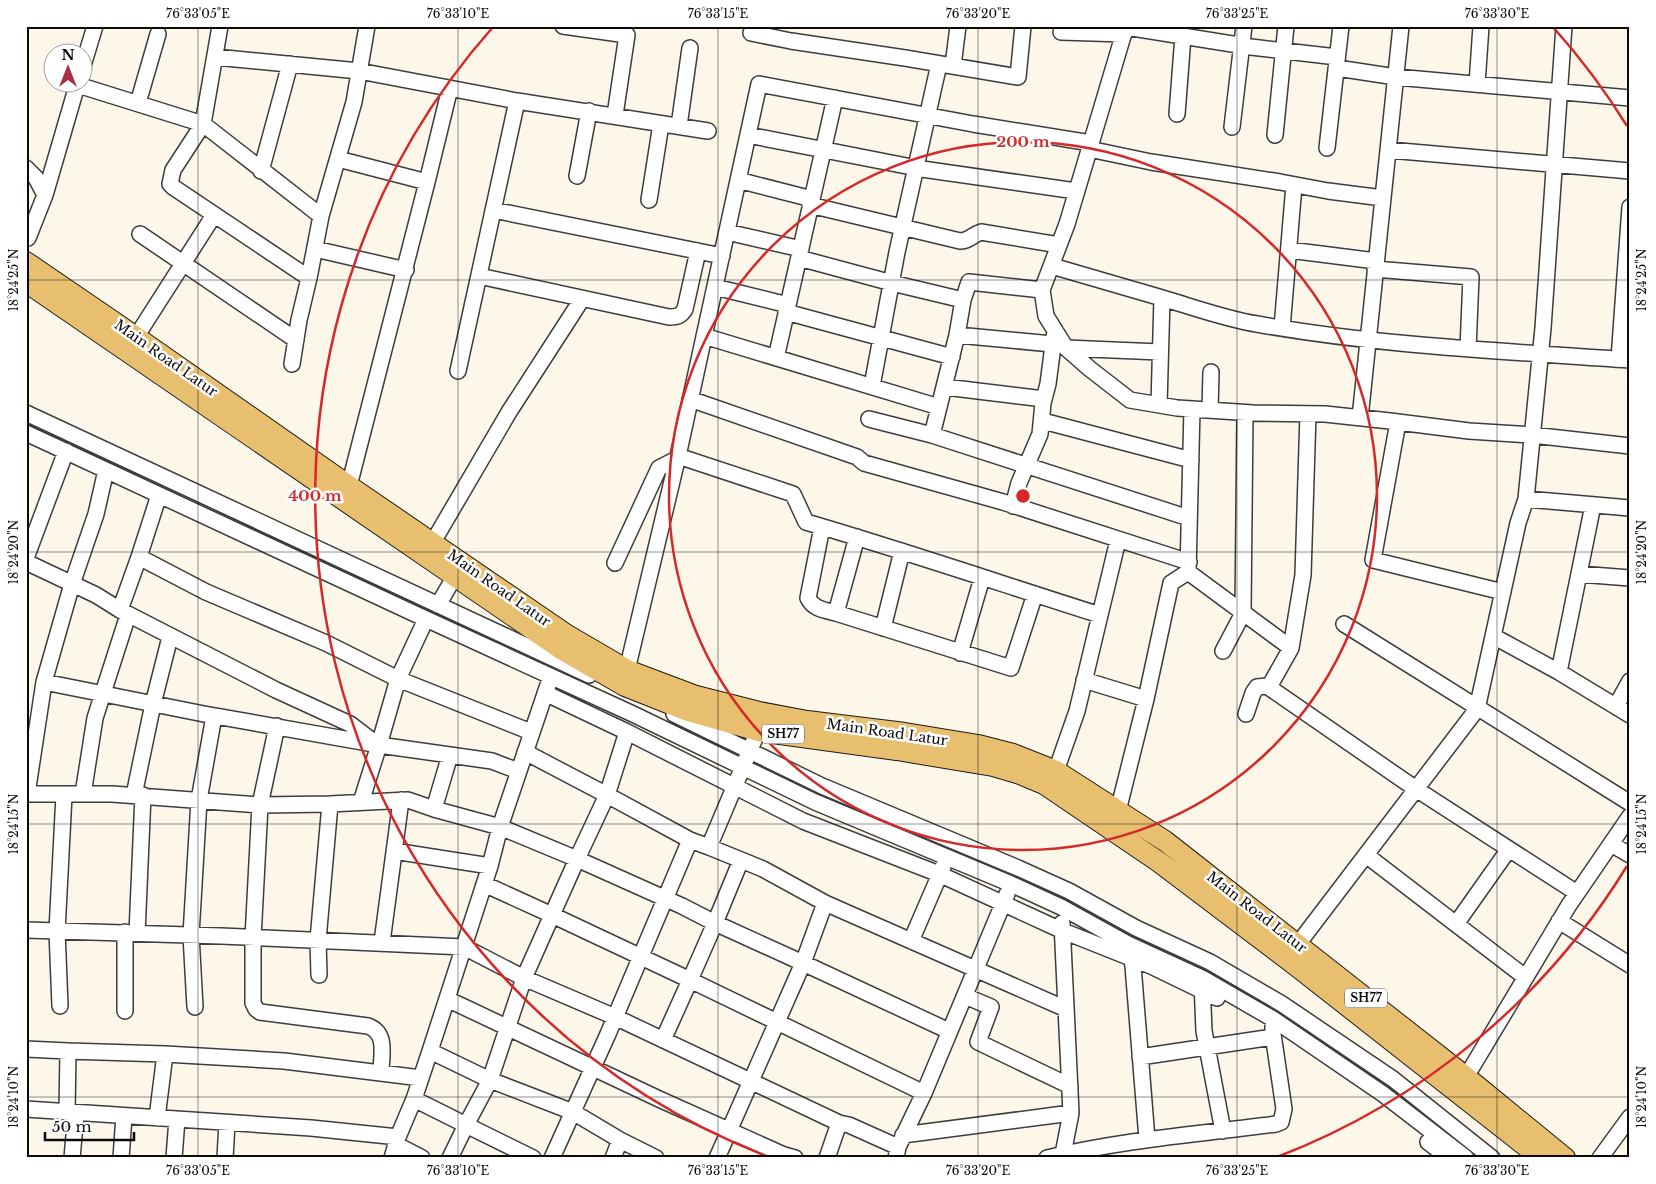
<svg xmlns="http://www.w3.org/2000/svg" width="1656" height="1184" font-family="'Libre Baskerville',serif">
  <style>
    .lines { fill: none; stroke-linecap: round; stroke-linejoin: round }
    .minor-casing { stroke: #3d3d3d; stroke-width: 18 }
    .major-casing { stroke: #1b1b1b; stroke-width: 22 }
    .minor { stroke: #fff; stroke-width: 15 }
    .major { stroke: #e8bf6e; stroke-width: 20 }
    .ticks { fill: none; stroke: #0a0a0a; stroke-width: 1; stroke-opacity: 0.45 }
    .ring { fill: none; stroke: #d62828; stroke-width: 2.5 }
    .labels { text-anchor: middle; stroke-width: 5; stroke-linejoin: round; paint-order: stroke }
    .shield { fill: #fff; stroke: #545454; stroke-width: 1 }
    .shield-label { font-size: 12px; font-weight: bold; fill: #0a0a0a }
    .street-label { font-size: 14px; fill: #0a0a0a; stroke: #fff }
    .centre { fill: #d62828; stroke: #fff; stroke-width: 2.5 }
    .ring-label { font-size: 15px; text-anchor: middle; font-weight: bold; fill: #d62828; stroke: #fff; stroke-width: 5; stroke-linejoin: round; paint-order: stroke }
    .neatline { fill: none; stroke: #0a0a0a; stroke-width: 2 }
    .ticks-label { font-size: 12px; text-anchor: middle; fill: #0a0a0a }
  </style>
  <rect width="100%" height="100%" fill="#fdf7ea"/>
  <g class="lines">
    <defs>
      <path id="minor" d="M 220,26 L 203,124 L 173,170 L 170,184 L 173,187 L 309,278 L 321,216 L 354,102 L 367,26
        M 563,26 L 627,35 L 615,115
        M 755,26 L 751,33 L 791,41 L 905,58 L 1018,77 L 1023,26
        M 1126,26 L 1067,224 L 1042,290 L 1046,316 L 1066,348 L 1090,369 L 1130,400 L 1177,408 L 1253,413 L 1325,414 L 1390,421 L 1469,431 L 1532,435 L 1630,446
        M 1126,27 L 1251,47 L 1337,57
        M 1061,32 L 1124,34
        M 215,57 L 359,71 L 517,101 L 458,371
        M 953,66 L 958,26
        M 1337,68 L 1396,77 L 1630,98
        M 82,69 L 95,26
        M 1477,84 L 1481,26
        M 78,85 L 203,124 L 321,216
        M 517,101 L 708,131
        M 138,103 L 158,34
        M 1177,114 L 1183,36
        M 679,126 L 690,48
        M 1232,127 L 1244,26
        M 748,135 L 922,169 L 1076,191
        M 1275,135 L 1286,26
        M 1327,148 L 1341,26
        M 1089,149 L 1151,162 L 1280,182 L 1328,191 L 1383,198
        M 1389,150 L 1630,171
        M 338,159 L 427,182 L 349,486
        M 26,168 L 36,178 L 45,195 L 28,238
        M 261,171 L 290,64
        M 577,176 L 589,111
        M 738,180 L 812,199
        M 427,182 L 450,88
        M 45,195 L 78,82
        M 649,200 L 661,124
        M 810,205 L 960,241 C 969,241 972,235 981,232 L 1059,245
        M 493,210 L 722,256
        M 727,232 L 801,249
        M 140,234 L 296,340
        M 315,249 L 406,270
        M 1289,250 L 1376,261
        M 799,258 L 892,283 L 963,300
        M 1052,266 L 1162,298 L 1159,405
        M 1375,269 L 1471,277 L 1468,349
        M 479,276 L 669,317 C 677,317 681,316 685,309 L 698,251
        M 715,287 L 788,305
        M 1162,298 C 1193,307 1226,319 1257,324 C 1380,346 1505,351 1630,360
        M 786,312 L 952,357
        M 1282,328 L 1294,185
        M 957,335 L 1052,344
        M 704,336 L 939,407
        M 136,337 L 214,215
        M 1066,348 L 1160,352
        M 776,358 L 835,98
        M 1619,359 L 1630,207
        M 292,364 L 299,320 L 309,278
        M 872,386 L 897,252 L 939,64
        M 945,387 L 1044,399
        M 690,399 L 857,457 L 864,463 L 1003,502 L 1189,562
        M 1210,410 L 1211,372
        M 26,413 L 589,675
        M 1360,418 L 1401,26
        M 869,419 L 932,435 L 1189,518
        M 1043,421 L 1191,460
        M 1398,422 L 1373,560 L 1503,592
        M 26,433 L 426,619 L 633,714 L 815,802 L 1011,884 L 1061,907 L 1128,944 L 1202,978 L 1273,1019 L 1383,1094 L 1466,1158
        M 932,435 L 957,335 L 963,300 L 969,282 L 1042,290
        M 678,456 L 793,494 L 806,522 C 905,551 1002,584 1100,615
        M 106,470 L 96,514 L 72,584 L 44,682 L 204,714 L 379,745
        M 159,495 L 139,557 L 206,592 L 326,643 L 398,679 L 531,732
        M 1526,499 L 1630,508
        M 1593,505 L 1559,672 L 1630,715
        M 1013,506 L 1019,483 L 1040,434 L 1043,403 L 1048,384 L 1055,330
        M 822,527 L 808,598 C 813,609 825,610 836,613
        M 857,537 L 836,613 L 1011,668 L 1035,594
        M 433,542 L 509,412 L 582,299
        M 26,558 L 66,451
        M 26,562 L 96,595 L 120,610 L 276,690 L 350,724 L 375,743
        M 615,563 L 659,468 L 677,459
        M 1188,572 L 1291,648 L 1269,687
        M 1579,574 L 1630,578
        M 438,605 L 455,576
        M 120,610 L 139,557
        M 1344,624 L 1630,803
        M 883,628 L 902,551
        M 1493,636 L 1559,672
        M 1291,648 L 1303,575 L 1308,414
        M 1223,651 L 1243,613 L 1245,413
        M 960,653 L 982,578
        M 627,670 L 678,456 L 759,84 L 973,124 L 1091,143
        M 1084,680 L 1146,699
        M 545,693 L 627,732 L 803,821 L 939,874 L 1063,931 L 1151,966 L 1217,998
        M 1616,706 L 1630,681
        M 674,714 L 822,786 L 1018,868 L 1069,891 L 1136,928 L 1210,962 L 1282,1004 L 1393,1079 L 1492,1158
        M 1246,714 L 1253,693 L 1257,687 L 1267,686 L 1416,789 L 1577,893
        M 379,745 L 398,679 L 426,619
        M 525,752 L 607,795 L 690,840
        M 1056,771 L 1077,711 L 1118,540
        M 26,794 L 112,794 L 260,805 L 277,726
        M 27,794 L 44,682
        M 83,794 L 95,718 L 128,615
        M 134,795 L 153,704 L 170,637
        M 361,802 L 379,745 L 492,761 L 518,771
        M 330,804 L 260,805 L 253,938 L 253,1003 L 256,1009 L 260,1012 L 368,1026 C 388,1033 381,1056 381,1073
        M 434,809 L 450,755
        M 1118,811 L 1146,699 L 1171,583 L 1188,572 L 1192,409
        M 1611,844 L 1630,855
        M 709,847 L 741,860 L 715,923 L 803,963 L 717,1158
        M 394,851 L 490,866
        M 1366,855 L 1525,977
        M 741,860 L 763,869 L 825,903 L 803,963 L 949,1031
        M 484,884 L 552,915 L 577,859 L 682,906 L 715,923 L 690,980 L 924,1093 L 898,1147
        M 825,903 L 1066,1009
        M 1559,921 L 1630,965
        M 1062,923 L 1071,1113 L 1063,1154
        M 1456,924 L 1509,849
        M 26,930 L 221,936 L 464,947 L 524,978 L 552,915 L 690,980 L 663,1040
        M 125,932 L 125,1011
        M 137,933 L 143,795
        M 911,941 L 943,867
        M 382,942 L 401,800
        M 1298,944 L 1477,709 L 1518,523 L 1526,499 L 1543,328 L 1564,26
        M 1130,950 L 1133,966 L 1147,1139
        M 319,975 L 318,940 L 330,804 L 408,800 L 434,809 L 500,827 L 577,859 L 607,795 L 627,732
        M 1202,982 L 1204,1031 L 1223,1131
        M 965,996 L 991,1007 L 978,1042 L 1070,1086
        M 447,999 L 659,1099 L 784,1155 L 795,1158
        M 60,1006 L 57,931 L 64,795
        M 195,1007 L 191,935 L 199,800 L 214,716
        M 26,1049 L 68,1051
        M 430,1051 L 490,1080 L 524,978 L 615,1017 L 839,1123 L 827,1158
        M 1140,1057 L 1273,1037
        M 1466,1077 L 1569,905 L 1630,816
        M 924,1093 L 1007,894
        M 414,1099 L 466,1125 L 450,1158
        M 26,1109 L 311,1128 L 398,1137
        M 67,1112 L 68,1051 L 165,1054
        M 157,1118 L 165,1054 L 284,1061 L 421,1078
        M 839,1123 L 849,1125 L 898,1147 L 896,1158
        M 903,1135 L 1071,1113
        M 1428,1142 L 1449,1158
        M 395,1144 L 422,1158
        M 72,1158 L 76,1113
        M 121,1158 L 124,1116
        M 174,1158 L 177,1119
        M 225,1158 L 227,1123
        M 392,1158 L 398,1137 L 414,1099 L 430,1051 L 490,866 L 500,827 L 548,685
        M 533,1158 L 466,1125 L 490,1080 L 573,1112 L 620,1140 L 656,1158
        M 552,1158 L 608,1034 L 690,840 L 709,847 L 758,731
        M 613,1158 L 620,1140
        M 1047,1158 C 1122,1140 1199,1134 1276,1124 L 1281,1122 L 1284,1109 L 1273,1034 L 1273,1019
        M 1600,1158 L 1630,1117"/>
      <path id="major" d="M 26,262 L 136,337 L 349,486 L 567,635 L 627,670 L 696,696 L 759,712 L 807,721 L 905,733 L 978,745 L 1013,754 L 1056,771 L 1165,841 L 1466,1077 L 1565,1158
        M 26,282 L 561,649 L 625,686 L 688,711 L 758,731 L 897,750 L 993,766 L 1020,774 L 1044,784 L 1159,862 L 1299,968 L 1541,1158"/>
    </defs>
    <use href="#minor" class="minor-casing"/>
    <use href="#major" class="major-casing"/>
    <use href="#minor" class="minor"/>
    <use href="#major" class="major"/>
  </g>
  <path class="ticks" d="M 198,26 L 198,1158M 458,26 L 458,1158M 718,26 L 718,1158M 978,26 L 978,1158M 1237,26 L 1237,1158M 1497,26 L 1497,1158M 26,280 L 1630,280M 26,552 L 1630,552M 26,824 L 1630,824M 26,1097 L 1630,1097"/>
  <g class="ring">
    <circle cx="1023" cy="496" r="354"/>
    <path d="M1627 866A708 708 0 0 1 1277 1157M769 1157A708 708 0 0 1 493 27M1553 27A708 708 0 0 1 1627 126"/>
  </g>
  <g class="labels">
    <g class="shield">
      <rect x="762" y="724.5" width="42" height="19" rx="4"/>
      <rect x="1345" y="988.5" width="42" height="19" rx="4"/>
    </g>
    <g class="shield-label">
      <text x="783" y="738">SH77</text>
      <text x="1366" y="1002">SH77</text>
    </g>
    <g class="street-label">
      <text transform="translate(166 358) rotate(35)" y="5">Main Road Latur</text>
      <text transform="translate(499 588) rotate(35)" y="5">Main Road Latur</text>
      <text transform="translate(887 732) rotate(8)" y="5">Main Road Latur</text>
      <text transform="translate(1257 912) rotate(38)" y="5">Main Road Latur</text>
    </g>
  </g>
  <circle cx="1023" cy="496" r="8" class="centre"/>
  <g class="ring-label">
    <text x="1023" y="147">200 m</text>
    <text x="315" y="501">400 m</text>
  </g>
  <rect width="1656" height="1184" fill="none" stroke="#ffffff" stroke-width="55"/>
  <g transform="translate(68 68)"><circle r="24" fill="#ffffff" stroke="#9d9d9d"/>
  <path d="M0-4L9 19L0 12L-9 19Z" fill="#a93345"/>
  <text y="-8" font-size="14" font-weight="bold" text-anchor="middle" fill="#0a0a0a">N</text>
  </g>
  <path d="M45 1132v8h89v-8" fill="none" stroke="#0a0a0a" stroke-width="2.5"/>
  <text x="52" y="1132" font-size="15" fill="#0a0a0a" stroke="#ffffff" stroke-width="4" paint-order="stroke">50 m</text>
  <rect x="28" y="28" width="1600" height="1128" class="neatline"/>
  <g class="ticks-label">
    <text x="198" y="18">76°33'05"E</text>
    <text x="458" y="18">76°33'10"E</text>
    <text x="718" y="18">76°33'15"E</text>
    <text x="978" y="18">76°33'20"E</text>
    <text x="1237" y="18">76°33'25"E</text>
    <text x="1497" y="18">76°33'30"E</text>
    <text transform="translate(14 280) rotate(-90)" y="4">18°24'25"N</text>
    <text transform="translate(1642 280) rotate(-90)" y="4">18°24'25"N</text>
    <text transform="translate(14 552) rotate(-90)" y="4">18°24'20"N</text>
    <text transform="translate(1642 552) rotate(-90)" y="4">18°24'20"N</text>
    <text transform="translate(14 824) rotate(-90)" y="4">18°24'15"N</text>
    <text transform="translate(1642 824) rotate(-90)" y="4">18°24'15"N</text>
    <text transform="translate(14 1097) rotate(-90)" y="4">18°24'10"N</text>
    <text transform="translate(1642 1097) rotate(-90)" y="4">18°24'10"N</text>
    <text x="198" y="1175">76°33'05"E</text>
    <text x="458" y="1175">76°33'10"E</text>
    <text x="718" y="1175">76°33'15"E</text>
    <text x="978" y="1175">76°33'20"E</text>
    <text x="1237" y="1175">76°33'25"E</text>
    <text x="1497" y="1175">76°33'30"E</text>
  </g>
</svg>
